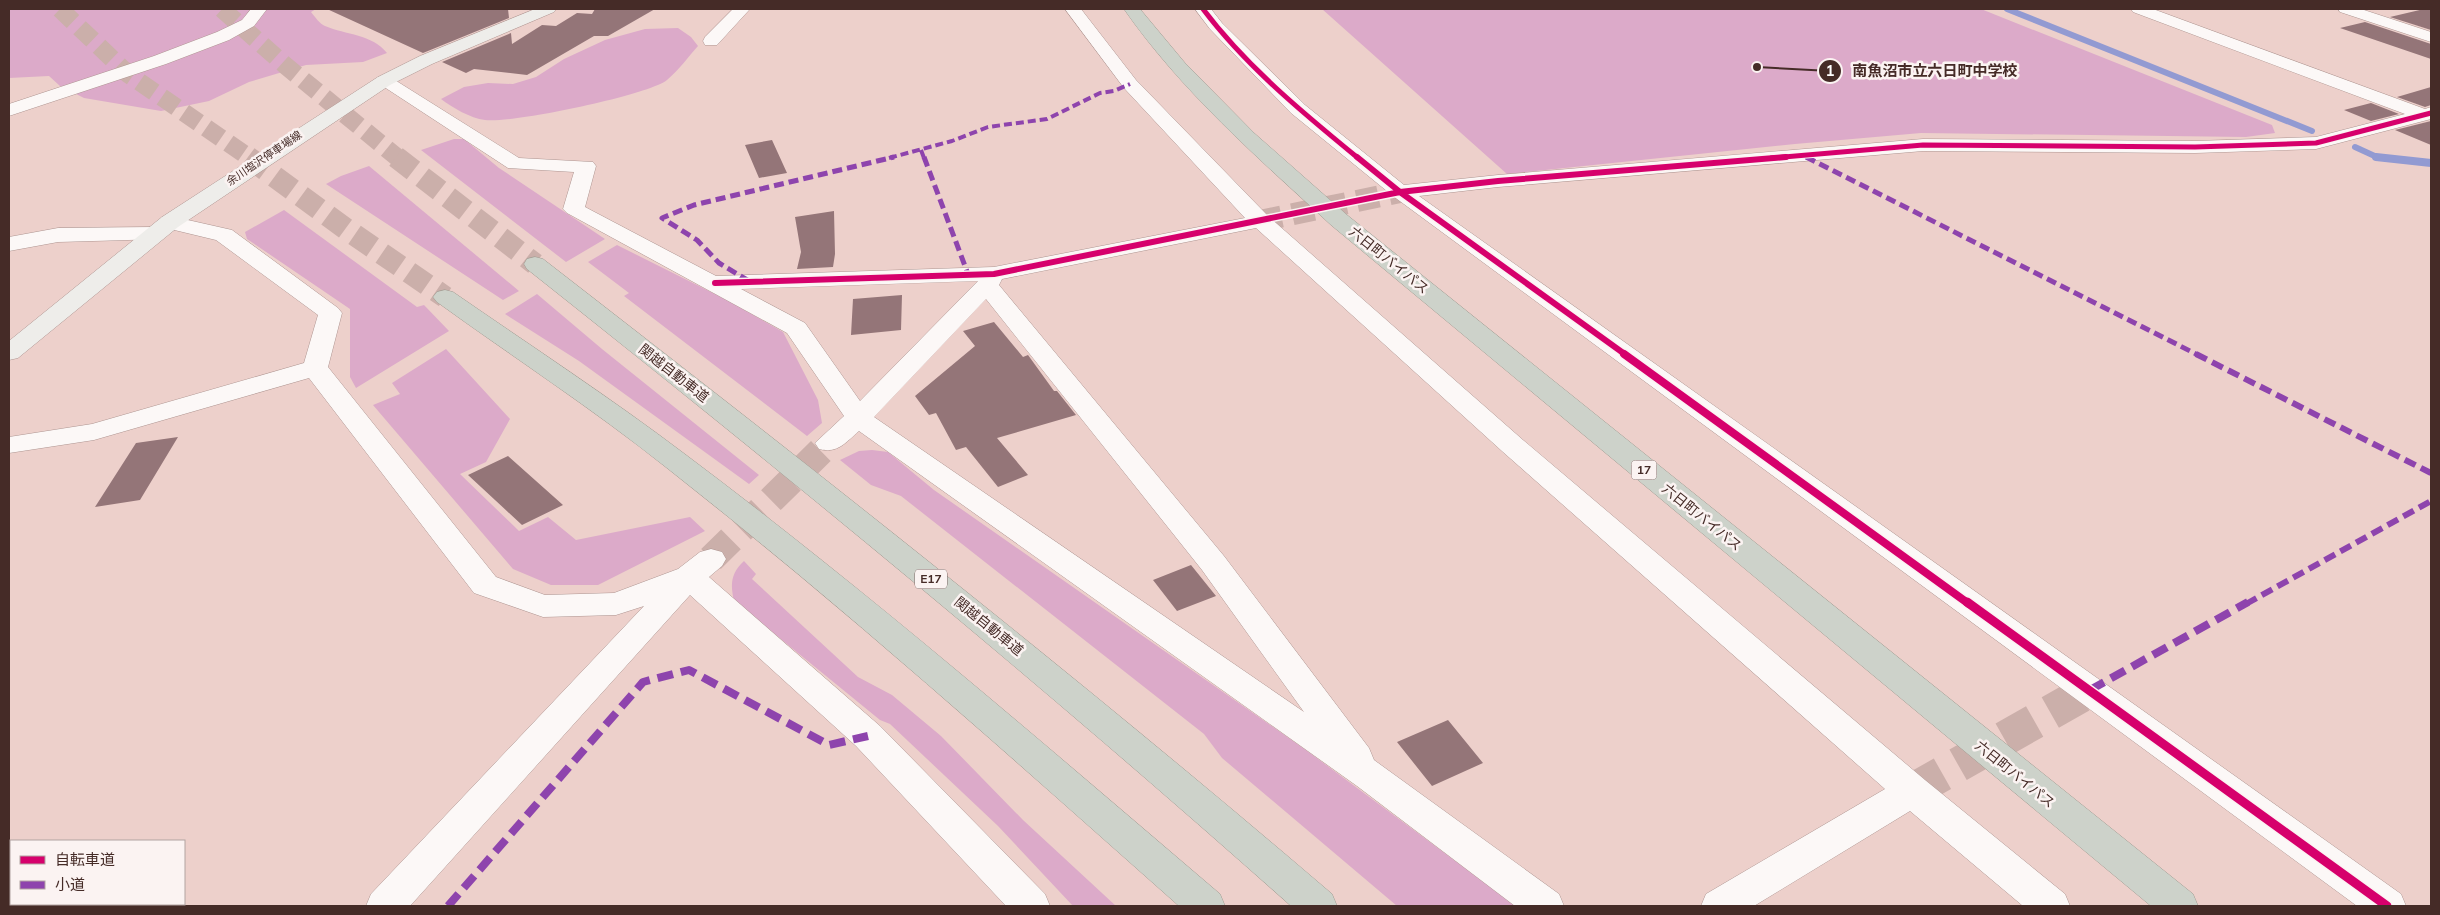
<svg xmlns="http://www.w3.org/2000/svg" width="2440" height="915" font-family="Mulish,'Noto Sans JP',sans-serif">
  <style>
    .green { fill: #dcaac9 }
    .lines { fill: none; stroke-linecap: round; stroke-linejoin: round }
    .stream-far1 { stroke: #929ad2; stroke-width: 6 }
    .stream { stroke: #929ad2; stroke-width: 8 }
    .building { fill: #947578 }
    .street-tunnel-far2 { stroke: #cbafaa; stroke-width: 22; stroke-dasharray: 22 11; stroke-linecap: butt }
    .street-tunnel-far1 { stroke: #cbafaa; stroke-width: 28; stroke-dasharray: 28 14; stroke-linecap: butt }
    .street-tunnel { stroke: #cbafaa; stroke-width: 35; stroke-dasharray: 35 18; stroke-linecap: butt }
    .highway-tunnel-far1 { stroke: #cbafaa; stroke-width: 18; stroke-dasharray: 18 9; stroke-linecap: butt }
    .highway-tunnel { stroke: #cbafaa; stroke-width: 22; stroke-dasharray: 22 11; stroke-linecap: butt }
    .street-casing { stroke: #ae9591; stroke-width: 1 }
    .secondary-casing { stroke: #ae9591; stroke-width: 1 }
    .highway-casing { stroke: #9f9b91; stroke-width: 1 }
    .street { fill: #fcf8f7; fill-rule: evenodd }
    .secondary { fill: #eeedea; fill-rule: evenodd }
    .highway { fill: #cdd2ca; fill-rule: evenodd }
    .quiet-far3 { stroke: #8e44ad; stroke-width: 4; stroke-dasharray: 8 4; stroke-linecap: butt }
    .quiet-far2 { stroke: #8e44ad; stroke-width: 5; stroke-dasharray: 10 5; stroke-linecap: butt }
    .quiet-far1 { stroke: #8e44ad; stroke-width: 6; stroke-dasharray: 12 6; stroke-linecap: butt }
    .quiet { stroke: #8e44ad; stroke-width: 8; stroke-dasharray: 16 8; stroke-linecap: butt }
    .cycleway-far3-casing { stroke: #fbf3f2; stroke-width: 7 }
    .cycleway-far2-casing { stroke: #fbf3f2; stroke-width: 9 }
    .cycleway-far1-casing { stroke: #fbf3f2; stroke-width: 11 }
    .cycleway-casing { stroke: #fbf3f2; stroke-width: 12 }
    .cycleway-far3 { stroke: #d6006c; stroke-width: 5 }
    .cycleway-far2 { stroke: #d6006c; stroke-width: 6 }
    .cycleway-far1 { stroke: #d6006c; stroke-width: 8 }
    .cycleway { stroke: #d6006c; stroke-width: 9 }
    .labels { text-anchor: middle; stroke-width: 5; stroke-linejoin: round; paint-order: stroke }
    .far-street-label { font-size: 11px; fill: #452b27; stroke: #fbf3f2 }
    .shield { fill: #fbf3f2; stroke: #7c6764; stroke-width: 1 }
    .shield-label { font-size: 12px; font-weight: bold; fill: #452b27 }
    .street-label { font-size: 14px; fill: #452b27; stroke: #fbf3f2 }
    .leader { fill: none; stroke: #452b27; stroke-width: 2 }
    .callout-dot { fill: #452b27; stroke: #fbf3f2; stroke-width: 2 }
    .mark-label { font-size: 15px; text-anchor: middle; font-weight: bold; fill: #fff }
    .callout-label { font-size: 15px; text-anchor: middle; font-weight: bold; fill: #452b27; stroke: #fbf3f2; stroke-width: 5; stroke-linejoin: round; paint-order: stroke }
  </style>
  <rect width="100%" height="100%" fill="#edd0cb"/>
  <path class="green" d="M 9,9 L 316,9 L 311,12 C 315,17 320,24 325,26 C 346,35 372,34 387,53 L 363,62 L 306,65 L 249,82 L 209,101 L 161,111 L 84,98 L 60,86 L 49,76 L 9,78 Z
    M 1322,9 L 1981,9 L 2272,125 L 2275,133 L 2246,137 L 1921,133 L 1795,144 L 1507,174 Z
    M 678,28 L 691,37 L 698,46 C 688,57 679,70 667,80 C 649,95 510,124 485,120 C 470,118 453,108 441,99 L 464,87 L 488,83 L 513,84 L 536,77 L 564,59 L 605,40 L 645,29 Z
    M 454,139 L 464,139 L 499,168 L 605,239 L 566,262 L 421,150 Z
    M 369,166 L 519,291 L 503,300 L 326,184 L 341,176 Z
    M 284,210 L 417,307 L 424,305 L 449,331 L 356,388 L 350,377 L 350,309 L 247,239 L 245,232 Z
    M 617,245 L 731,302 L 783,332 L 818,400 L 822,423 L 807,436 L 624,296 L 629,293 L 588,262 Z
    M 537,294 L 602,349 L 759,475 L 749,484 L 579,361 L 505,314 Z
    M 446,349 L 510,419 L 486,462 L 460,474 L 519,531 L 548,517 L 576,540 L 690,517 L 705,531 L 598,585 L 551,585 L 513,569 L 373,405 L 400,394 L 392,383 Z
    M 872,450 L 888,452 L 934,490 L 1306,750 L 1516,906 L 1397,906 L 1222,758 L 1204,734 L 901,496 L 871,485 L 840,460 L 859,451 Z
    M 744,561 L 756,574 L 752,579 L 858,677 L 892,695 L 941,736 L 1023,820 L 1116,906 L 1073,906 L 998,826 L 890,724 L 880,720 L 734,601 C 730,584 731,573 744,561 Z"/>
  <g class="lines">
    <path class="stream-far1" d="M 2007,9 L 2312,131
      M 2355,147 L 2379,158"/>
    <path class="stream" d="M 2376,157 L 2431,163"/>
  </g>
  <path class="building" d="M 327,9 L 508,9 L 509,18 L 423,53 Z
    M 595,9 L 655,9 L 608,36 L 594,36 L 527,75 L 474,69 L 466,73 L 442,62 L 511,33 L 512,44 L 542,25 L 556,26 L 577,13 L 592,14 Z
    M 2424,9 L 2431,9 L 2431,30 L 2390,17 Z
    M 2365,22 L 2431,44 L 2431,59 L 2340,28 Z
    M 2431,87 L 2431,105 L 2425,107 L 2397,97 Z
    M 2371,103 L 2399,114 L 2371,121 L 2344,110 Z
    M 2431,121 L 2431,145 L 2395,130 Z
    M 772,140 L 787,173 L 759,178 L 745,145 Z
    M 834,211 L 835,254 L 833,267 L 797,269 L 801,252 L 795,217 Z
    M 902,295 L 901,330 L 851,335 L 853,299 Z
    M 994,322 L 1023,357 L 1028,355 L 1054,391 L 1057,391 L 1076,415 L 997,438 L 1028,475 L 998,487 L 966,447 L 956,450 L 936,413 L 929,415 L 915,396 L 975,346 L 963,331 Z
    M 178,437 L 140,500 L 95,507 L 136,443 Z
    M 508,456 L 563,505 L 522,525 L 468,475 Z
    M 1191,565 L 1216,596 L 1177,611 L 1153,580 Z
    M 1448,720 L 1483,763 L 1432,786 L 1397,742 Z"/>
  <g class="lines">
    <path class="street-tunnel-far2" d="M 1260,221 L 1400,192"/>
    <path class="street-tunnel-far1" d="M 711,559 L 829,443"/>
    <path class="street-tunnel" d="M 1912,791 L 2090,690"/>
    <path class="highway-tunnel-far1" d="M 60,9 L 128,74 L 250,158
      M 222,9 L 286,66 L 398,158"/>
    <path class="highway-tunnel" d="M 248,157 L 346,229 L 445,297
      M 396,157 L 535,264"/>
    <defs>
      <path id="street" d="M 251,9 L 267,9 L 254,26 L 229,40 L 166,64 L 9,116 L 9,104 L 154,56 L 217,32 L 242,20 Z
        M 733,9 L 750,9 L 717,45 L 705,45 L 703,41 L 705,37 Z
        M 1065,9 L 1081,9 L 1136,80 L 1268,216 L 1523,440 L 1925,780 L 2065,894 L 2070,906 L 2023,906 L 1910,811 L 1754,906 L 1701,906 L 1706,894 L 1885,789 L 1503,452 L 1256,228 L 1002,279 L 999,285 L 1224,556 L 1369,748 L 1374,760 L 1559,894 L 1564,906 L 1515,906 L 1357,786 L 859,431 C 846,442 838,454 819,449 L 815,443 L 844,416 L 787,333 L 567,213 L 563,209 L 574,172 L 508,168 L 375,81 L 378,77 L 390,77 L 519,158 L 593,162 L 596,166 L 585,207 L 716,276 L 994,267 L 1245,218 L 1124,88 ZM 978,281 L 860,401 L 805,323 L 741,289 ZM 986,299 L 1202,570 L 1304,712 L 874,417 Z
        M 1195,9 L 1211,9 L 1222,23 L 1305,105 L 1404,185 L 1498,175 L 1923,139 L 2195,141 L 2316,137 L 2405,114 L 2133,12 L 2131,9 L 2153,9 L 2425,109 L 2431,107 L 2431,119 L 2316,149 L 2195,153 L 1923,151 L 1498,187 L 1419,196 L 2401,894 L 2406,906 L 2357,906 L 1393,196 L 1291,113 L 1210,29 Z
        M 2338,9 L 2361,9 L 2431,32 L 2431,42 L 2340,12 Z
        M 170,216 L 232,230 L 338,308 L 342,313 L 328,367 L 496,577 L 545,595 L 614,593 L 678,569 L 700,552 L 711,549 L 722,552 L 726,559 L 722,566 L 709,577 L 880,726 L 1045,894 L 1050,906 L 1006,906 L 856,746 L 690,595 L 410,906 L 366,906 L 371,894 L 644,606 L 616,615 L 543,617 L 474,593 L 309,378 L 94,440 L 9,453 L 9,437 L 92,424 L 304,363 L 318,315 L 216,240 L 162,227 L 159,222 L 162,217 Z
        M 155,227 L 163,229 L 166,234 L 163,239 L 58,242 L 9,251 L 9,237 L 58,228 Z"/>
      <path id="secondary" d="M 535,9 L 556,9 L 554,12 L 432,64 L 390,85 L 178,227 L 18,358 L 9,360 L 9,341 L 162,217 L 378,77 L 420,56 Z"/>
      <path id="highway" d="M 1124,9 L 1140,9 L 1185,63 L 1254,133 L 1347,215 L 2193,894 L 2198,906 L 2151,906 L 1331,225 C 1258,158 1181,91 1124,9 Z
        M 535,257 L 543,259 C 810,466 1075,674 1332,894 L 1337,906 L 1291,906 C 1043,685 787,475 527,269 L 524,264 L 527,259 Z
        M 445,290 L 453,292 C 531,346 611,398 686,455 C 870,593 1044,744 1220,894 L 1225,906 L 1179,906 C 1011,757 844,607 667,468 C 593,409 513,357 437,302 L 433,297 L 437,292 Z"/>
    </defs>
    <use href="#street" class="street-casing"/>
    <use href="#secondary" class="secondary-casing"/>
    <use href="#highway" class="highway-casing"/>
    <use href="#street" class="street"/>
    <use href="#secondary" class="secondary"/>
    <use href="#highway" class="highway"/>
    <path class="quiet-far3" d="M 921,150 L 924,158
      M 1806,157 L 1808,158
      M 889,158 L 952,141 L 988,127 L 1047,119 L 1100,93 L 1114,91 L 1130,84"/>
    <path class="quiet-far2" d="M 924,157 L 968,274
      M 1806,157 L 2198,355
      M 749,281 L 719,263 L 697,240 L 662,218 L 694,205 L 894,157"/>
    <path class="quiet-far1" d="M 2196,354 L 2431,473
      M 2246,604 L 2431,501"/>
    <path class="quiet" d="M 2090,690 L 2248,602
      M 448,906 L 643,682 L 689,670 L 829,745 L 868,736"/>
    <defs>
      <path id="cycleway-far3" d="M 1203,9 C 1246,66 1303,113 1358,158
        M 1771,158 L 1923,145 L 2195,147 L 2316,143 L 2431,113"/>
      <path id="cycleway-far2" d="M 1357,157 L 1400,192 L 1626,355
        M 715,283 L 994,274 L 1400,192 L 1498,181 L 1786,157"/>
      <path id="cycleway-far1" d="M 1624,354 L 1969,604"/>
      <path id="cycleway" d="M 1967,602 L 2387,906"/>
    </defs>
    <use href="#cycleway-far3" class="cycleway-far3-casing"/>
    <use href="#cycleway-far2" class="cycleway-far2-casing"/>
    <use href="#cycleway-far1" class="cycleway-far1-casing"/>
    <use href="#cycleway" class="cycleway-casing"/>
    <use href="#cycleway-far3" class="cycleway-far3"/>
    <use href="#cycleway-far2" class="cycleway-far2"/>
    <use href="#cycleway-far1" class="cycleway-far1"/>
    <use href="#cycleway" class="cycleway"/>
  </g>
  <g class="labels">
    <g class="far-street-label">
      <text transform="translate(264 158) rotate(-34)" y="4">余川塩沢停車場線</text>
    </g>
    <g class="shield">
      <rect x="1631.5" y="460.5" width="25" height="19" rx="4"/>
      <rect x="915" y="569.5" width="32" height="19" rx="4"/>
    </g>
    <g class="shield-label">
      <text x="1644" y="474">17</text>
      <text x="931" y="583">E17</text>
    </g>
    <g class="street-label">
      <text transform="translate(1389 260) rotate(39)" y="5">六日町バイパス</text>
      <text transform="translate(674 373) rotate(38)" y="5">関越自動車道</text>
      <text transform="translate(1702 517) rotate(39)" y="5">六日町バイパス</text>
      <text transform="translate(989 626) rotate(39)" y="5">関越自動車道</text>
      <text transform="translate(2015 774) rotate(39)" y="5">六日町バイパス</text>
    </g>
  </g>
  <path class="leader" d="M1757 67L1830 71"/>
  <g class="callout-dot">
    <circle cx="1757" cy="67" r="5"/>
    <circle cx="1830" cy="71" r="12"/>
  </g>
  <g class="mark-label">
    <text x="1830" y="76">1</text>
  </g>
  <g class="callout-label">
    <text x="1935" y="76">南魚沼市立六日町中学校</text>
  </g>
  <rect width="2440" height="915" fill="none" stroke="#452b27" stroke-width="20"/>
  <rect x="10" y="840" width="175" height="65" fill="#fbf3f2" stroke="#b2a3a1"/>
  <rect x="20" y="856" width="25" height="8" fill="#d6006c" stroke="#b2a3a1"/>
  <text x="55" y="865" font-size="15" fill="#452b27">自転車道</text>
  <rect x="20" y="881" width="25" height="8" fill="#8e44ad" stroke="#b2a3a1"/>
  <text x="55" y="890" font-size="15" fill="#452b27">小道</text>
</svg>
